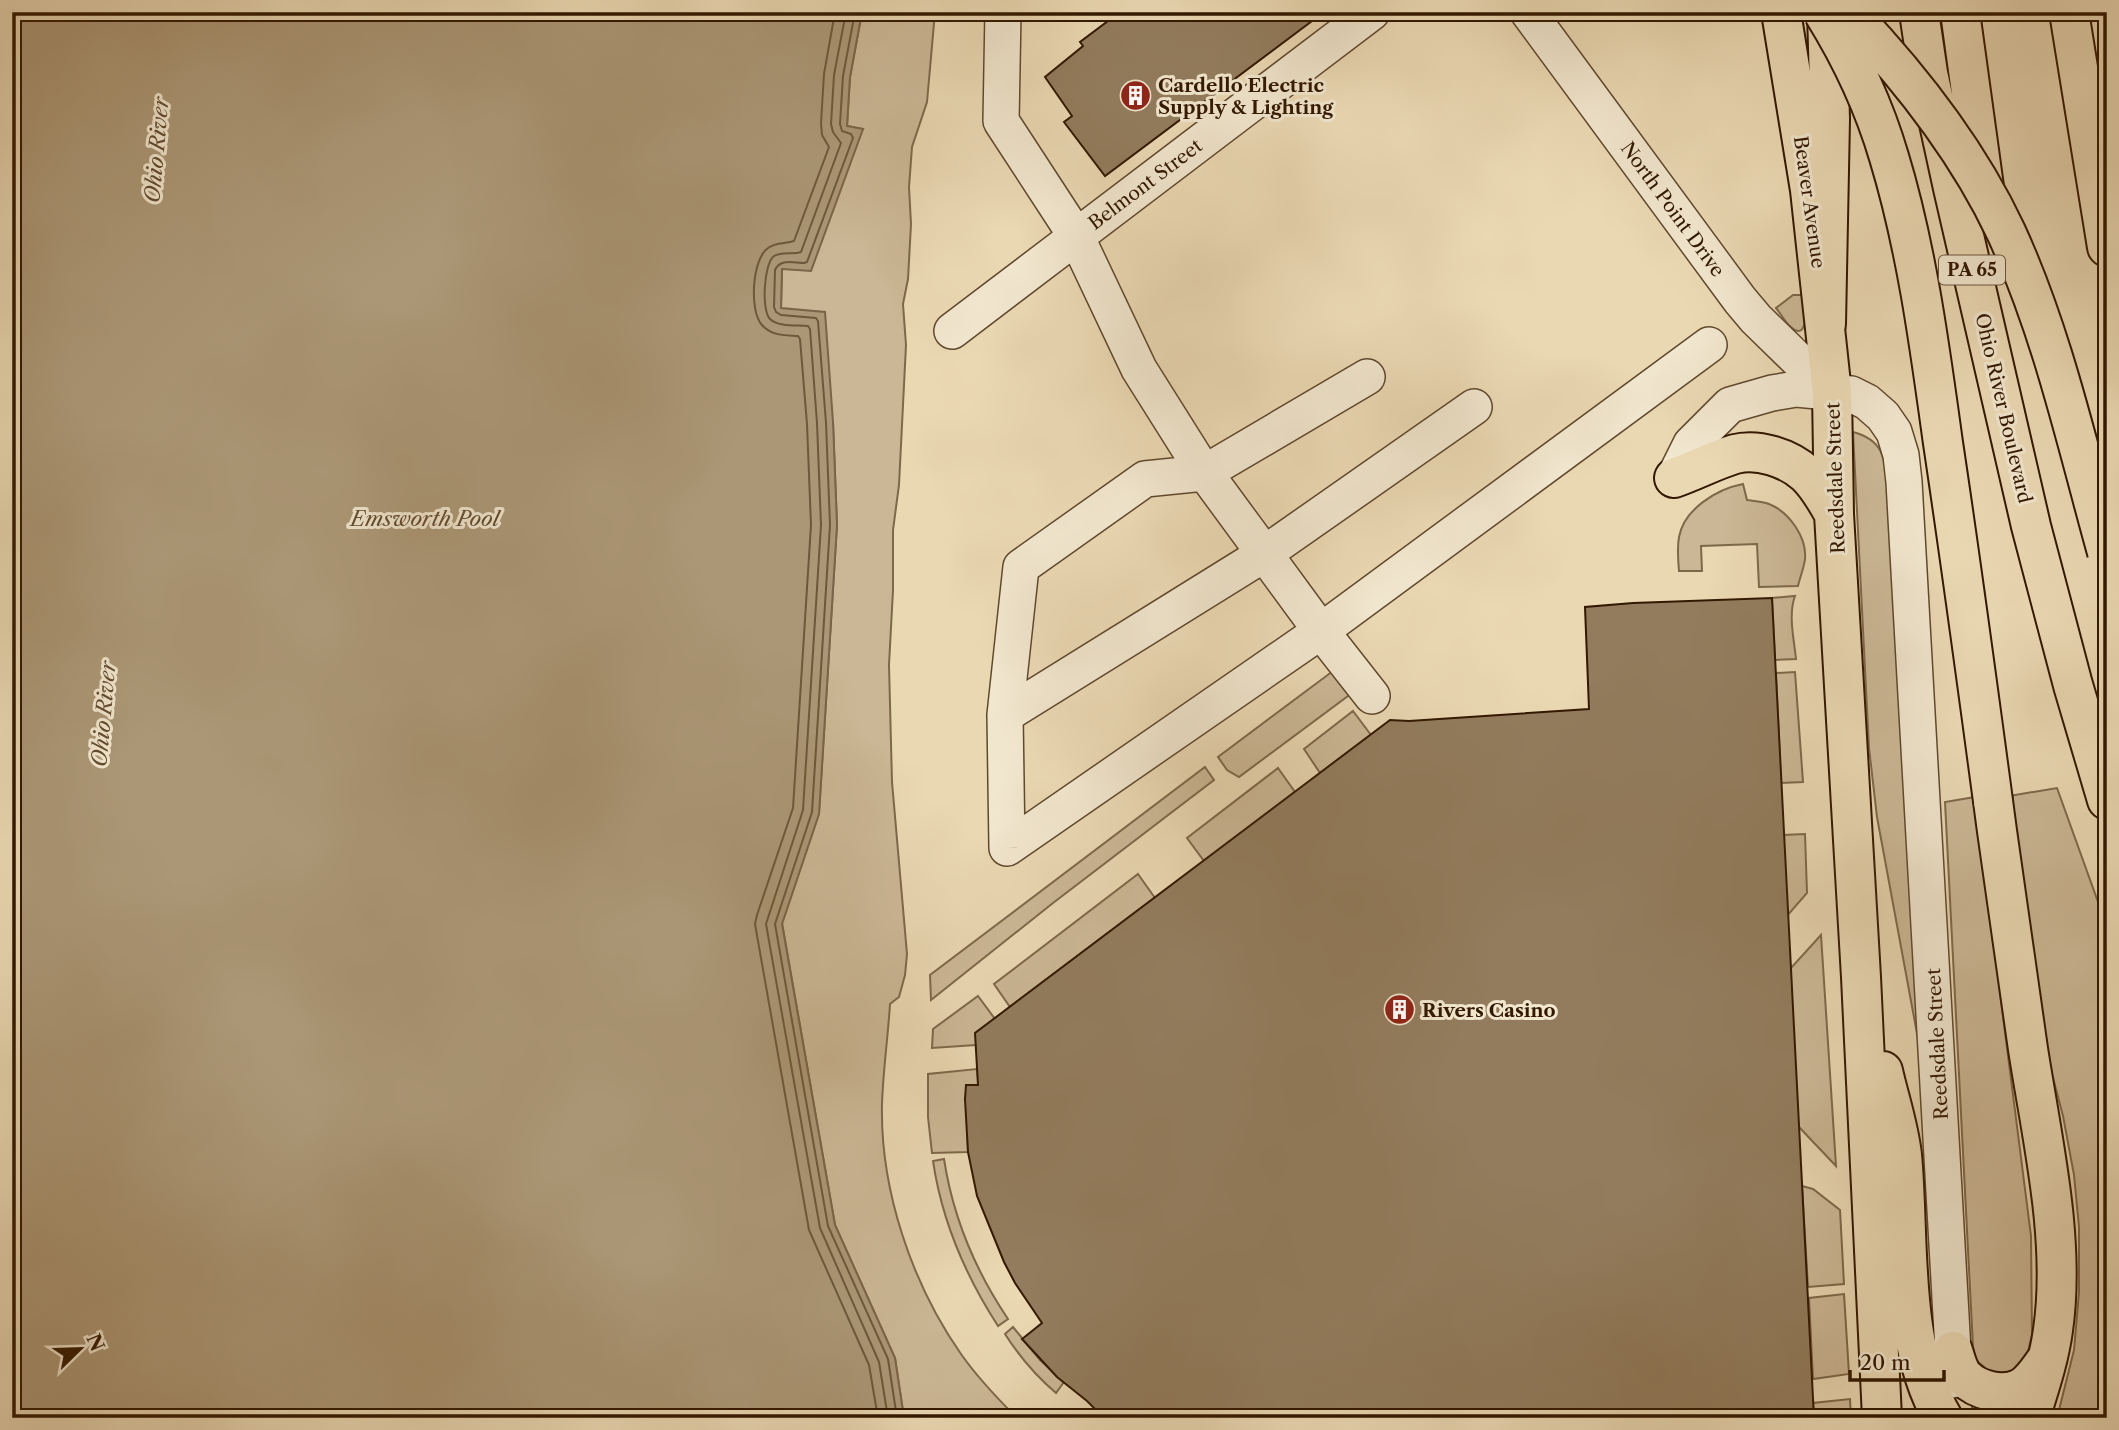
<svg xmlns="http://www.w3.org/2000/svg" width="2119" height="1430" font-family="'Libre Caslon Text',serif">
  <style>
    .green { fill: #cbb795; stroke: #7e684a; stroke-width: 2 }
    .water { fill: #ab9776; stroke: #7b6447; stroke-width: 2 }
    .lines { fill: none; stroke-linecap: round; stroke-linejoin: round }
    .shore { stroke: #6e583b; stroke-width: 2 }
    .building { fill: #927c5d; stroke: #321800; stroke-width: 2 }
    .minor-casing { stroke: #60482d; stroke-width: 38 }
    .major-casing { stroke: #321800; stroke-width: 42 }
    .highway-casing { stroke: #321800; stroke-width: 42 }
    .minor { stroke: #f1e6ce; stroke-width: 35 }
    .major { stroke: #ead8b3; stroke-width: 38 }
    .highway { stroke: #ead8b3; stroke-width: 38 }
    .highway-bridge-casing { stroke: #321800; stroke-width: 42; stroke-linecap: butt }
    .highway-bridge { stroke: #ead8b3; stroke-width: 38 }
    .labels { text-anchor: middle; stroke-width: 6; stroke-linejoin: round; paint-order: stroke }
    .shield { fill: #f1e6ce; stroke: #6b563e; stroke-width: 2 }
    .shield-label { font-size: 18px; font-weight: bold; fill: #321800 }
    .poi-label { font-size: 19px; font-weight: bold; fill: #321800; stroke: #f1e6ce; text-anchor: start }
    .street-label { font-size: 19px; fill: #321800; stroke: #f1e6ce }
    .water-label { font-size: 21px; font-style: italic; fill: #624b2f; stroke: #f1e6ce }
  </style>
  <rect width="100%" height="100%" fill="#ead8b3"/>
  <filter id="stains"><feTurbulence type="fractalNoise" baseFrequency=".00286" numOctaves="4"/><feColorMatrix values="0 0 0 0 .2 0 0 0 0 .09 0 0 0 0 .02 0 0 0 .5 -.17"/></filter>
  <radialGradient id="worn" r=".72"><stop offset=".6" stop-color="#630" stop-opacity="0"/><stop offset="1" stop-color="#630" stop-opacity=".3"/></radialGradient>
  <path class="green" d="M 862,12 L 935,12 L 927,102 L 912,147 L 909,187 L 911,224 L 908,279 L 903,304 L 906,345 L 899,485 L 893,530 L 893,590 L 889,665 L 892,782 L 907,954 L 905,975 L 899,997 L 890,1004 C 888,1037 883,1071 882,1104 C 880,1190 912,1284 961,1354 C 977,1377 997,1398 1017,1418 L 904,1418 L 895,1358 L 835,1225 L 782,923 L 819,813 L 837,525 L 833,422 L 781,308 L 782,269 L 863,129 L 847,126 L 850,77 Z
    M 1793,295 L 1806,295 C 1806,303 1809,344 1791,327 C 1785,322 1781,314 1776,308 Z
    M 1853,432 C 1884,440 1885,459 1887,487 C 1889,502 1890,516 1891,531 L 1918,1039 L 1877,817 L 1869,748 Z
    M 1743,484 L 1747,500 C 1754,501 1762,501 1769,504 C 1789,512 1807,537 1805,559 C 1804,568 1800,577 1798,586 L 1759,587 L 1757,544 L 1701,546 L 1702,571 L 1679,571 C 1678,560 1677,548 1679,537 C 1684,509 1717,489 1743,484 Z
    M 1795,596 C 1788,615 1794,639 1796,659 L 1775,660 L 1772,598 Z
    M 1337,668 L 1356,690 L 1239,777 L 1227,770 L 1218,757 Z
    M 1795,672 L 1803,782 L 1781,783 L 1776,673 Z
    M 1353,711 L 1371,735 L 1320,773 L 1304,749 Z
    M 1205,767 L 1214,780 L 1053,903 L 931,1000 L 930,975 Z
    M 1278,768 L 1295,792 L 1204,861 L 1187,838 Z
    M 2057,788 L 2107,927 L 2107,1418 L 2057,1418 L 2074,1350 L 2079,1292 L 2079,1227 L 2074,1175 L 2063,1116 L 2040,1028 L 2009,796 Z
    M 1975,797 L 2031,1236 L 2032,1335 L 2027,1356 L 2014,1372 L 1993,1375 L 1976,1360 L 1973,1347 L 1945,802 Z
    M 1805,834 L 1807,893 L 1787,916 L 1783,835 Z
    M 1138,874 L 1155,898 L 1010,1007 L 994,984 Z
    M 1821,935 L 1836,1166 L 1798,1126 L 1790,969 Z
    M 978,996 L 995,1019 L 976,1045 L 932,1048 L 933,1029 Z
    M 977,1069 L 979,1091 L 966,1086 L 968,1152 L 932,1153 L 928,1117 L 928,1074 Z
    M 944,1159 C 953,1218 975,1270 1008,1319 L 998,1326 C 965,1275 942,1222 933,1161 Z
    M 1802,1186 L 1813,1189 L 1840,1210 L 1844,1284 L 1808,1287 Z
    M 1844,1294 L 1849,1374 L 1813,1379 L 1809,1298 Z
    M 1013,1327 L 1040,1360 L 1064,1382 L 1056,1393 C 1036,1376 1019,1356 1005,1334 Z
    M 1850,1399 L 1851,1418 L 1814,1418 L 1813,1403 Z
    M 1972,1399 L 2016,1406 L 2013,1418 L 1972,1418 Z"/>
  <path class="water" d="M 12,12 L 862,12 L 850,77 L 847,126 L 863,129 L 811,271 L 782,269 L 781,308 L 825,312 L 833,422 L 837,525 L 819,814 L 782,924 L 835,1225 L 895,1358 L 904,1418 L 12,1418 Z"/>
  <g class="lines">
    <path class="shore" d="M 835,12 L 824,74 L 821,123 L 822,135 L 829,147 L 794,241 C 785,244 776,242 768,248 C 752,259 749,311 762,325 C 771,336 785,335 798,336 L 800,339 L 807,424 L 811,525 L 793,808 L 757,915 L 755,924 L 809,1230 L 869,1365 L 878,1418
      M 846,12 L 834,75 L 831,124 L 833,132 L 841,143 L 801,252 C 793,255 782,251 774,256 C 764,263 761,310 770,319 C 778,327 796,325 808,326 L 810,329 L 817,423 L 821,525 L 803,810 L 766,924 L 820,1228 L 879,1362 L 888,1418
      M 855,12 L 843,76 L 840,124 L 842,131 L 851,134 L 853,138 L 807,262 L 804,263 C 794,263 780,258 775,270 L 774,307 L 776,312 L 781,315 L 816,318 L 818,321 L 826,423 L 830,525 L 812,812 L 775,924 L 828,1226 L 888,1359 L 897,1418"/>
  </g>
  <path class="building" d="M 1120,12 L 1324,12 L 1105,176 L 1064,122 L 1072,116 L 1045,77 L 1083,46 L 1080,42 Z
    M 1772,598 L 1814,1418 L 1104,1418 L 1087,1401 L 1057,1377 L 1022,1339 L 1042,1323 L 1015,1283 L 1004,1262 L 977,1196 L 968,1152 L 965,1099 L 966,1085 L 978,1085 L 975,1033 L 1390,720 L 1409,721 L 1589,709 L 1585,607 L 1633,603 Z"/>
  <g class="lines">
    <defs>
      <path id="minor" d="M 1003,12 L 1001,121 L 1076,236 L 1139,369 L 1200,466 L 1321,631 L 1372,696
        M 1528,12 L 1740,300 L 1756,319 L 1832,393
        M 952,331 L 1372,12
        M 1474,407 L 1264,554 L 1005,715 L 1007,848 L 1321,631 L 1709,345
        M 1674,478 L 1691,444 L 1730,405 L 1772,393 L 1796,389 L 1851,394 L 1867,402 L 1883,416 L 1894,432 L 1901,455 L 1904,482 L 1953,1351 L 1952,1380
        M 1005,715 L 1021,567 L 1145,479 L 1204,473 L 1367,377"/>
      <path id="major" d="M 1781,12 L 1810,190 L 1832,393 L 1834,514 L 1861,977 L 1882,1418
        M 1674,478 C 1694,471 1715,460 1735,454 C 1758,448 1788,458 1806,474 C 1818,485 1826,500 1834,514
        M 1883,1071 C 1889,1098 1899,1127 1902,1155 C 1910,1238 1899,1345 1943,1418"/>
      <path id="highway" d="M 1919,12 L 1928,73 L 1953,188 L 2031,526 L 2073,685 L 2107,800
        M 1960,12 L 1985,194
        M 2069,12 L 2107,247
        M 1826,324 L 1830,119 L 1827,12
        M 1993,801 C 2004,884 2016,967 2028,1049 C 2042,1139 2066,1240 2053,1330 C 2049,1360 2039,1389 2030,1418
        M 1953,1351 C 1956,1360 1958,1370 1964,1377 C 1978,1391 2003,1397 2021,1388 C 2032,1382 2040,1368 2047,1359"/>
    </defs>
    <use href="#minor" class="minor-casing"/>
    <use href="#major" class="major-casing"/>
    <use href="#highway" class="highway-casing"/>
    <use href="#minor" class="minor"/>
    <use href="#major" class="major"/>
    <use href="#highway" class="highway"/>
    <defs>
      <path id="highway-bridge" d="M 1823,12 C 1851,57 1874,106 1889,157 C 1917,249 1930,349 1943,443 C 1961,562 1977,682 1993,801
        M 1848,12 C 1910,77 1968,151 2006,232 C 2053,334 2077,445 2107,552"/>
    </defs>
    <use href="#highway-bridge" class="highway-bridge-casing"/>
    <use href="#highway-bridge" class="highway-bridge"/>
  </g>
  <defs>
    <symbol id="building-disc" viewBox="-11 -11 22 22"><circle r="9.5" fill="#8f2418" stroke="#f1e6ce"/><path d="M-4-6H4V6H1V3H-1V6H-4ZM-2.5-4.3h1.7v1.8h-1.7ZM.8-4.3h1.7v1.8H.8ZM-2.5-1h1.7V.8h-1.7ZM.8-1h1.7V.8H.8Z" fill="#fff"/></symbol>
  </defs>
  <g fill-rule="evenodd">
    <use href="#building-disc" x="1118" y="78" width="35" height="35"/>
    <use href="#building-disc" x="1382" y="992" width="35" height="35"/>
  </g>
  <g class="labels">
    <rect class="shield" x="1939" y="255.5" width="66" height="29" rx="5"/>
    <g class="shield-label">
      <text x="1972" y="276">PA 65</text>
    </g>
    <g class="poi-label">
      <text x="1158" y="92">Cardello Electric<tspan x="1158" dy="22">Supply &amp; Lighting</tspan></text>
      <text x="1422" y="1017">Rivers Casino</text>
    </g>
    <g class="street-label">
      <text transform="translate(1145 184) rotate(-37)" y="7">Belmont Street</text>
      <text transform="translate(1810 202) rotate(82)" y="7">Beaver Avenue</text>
      <text transform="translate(1673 209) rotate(54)" y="7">North Point Drive</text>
      <text transform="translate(2004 408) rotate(77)" y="7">Ohio River Boulevard</text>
      <text transform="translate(1835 478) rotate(-92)" y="7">Reedsdale Street</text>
      <text transform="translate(1937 1044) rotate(-93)" y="7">Reedsdale Street</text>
    </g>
    <g class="water-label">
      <text transform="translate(157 150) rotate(-85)" y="7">Ohio River</text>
      <text x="425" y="526">Emsworth Pool</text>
      <text transform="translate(104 714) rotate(-85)" y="7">Ohio River</text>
    </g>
  </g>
  <rect width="2119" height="1430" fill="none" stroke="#ead8b3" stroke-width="42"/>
  <rect x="14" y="14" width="2091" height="1402" fill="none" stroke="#321800" stroke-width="3.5"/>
  <rect x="21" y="21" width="2077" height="1388" fill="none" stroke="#321800" stroke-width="2"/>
  <g transform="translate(80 1349) rotate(67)" stroke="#f1e6ce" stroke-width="5" paint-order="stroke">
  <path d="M0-5L12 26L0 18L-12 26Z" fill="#321800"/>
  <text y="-10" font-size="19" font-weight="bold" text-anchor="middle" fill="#321800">N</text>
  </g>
  <path d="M1850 1370v10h94v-10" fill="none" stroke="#321800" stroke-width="3.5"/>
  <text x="1860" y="1370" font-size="21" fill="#321800" stroke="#f1e6ce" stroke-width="5" paint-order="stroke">20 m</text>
  <rect width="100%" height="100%" filter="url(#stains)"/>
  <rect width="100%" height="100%" fill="url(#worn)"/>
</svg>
